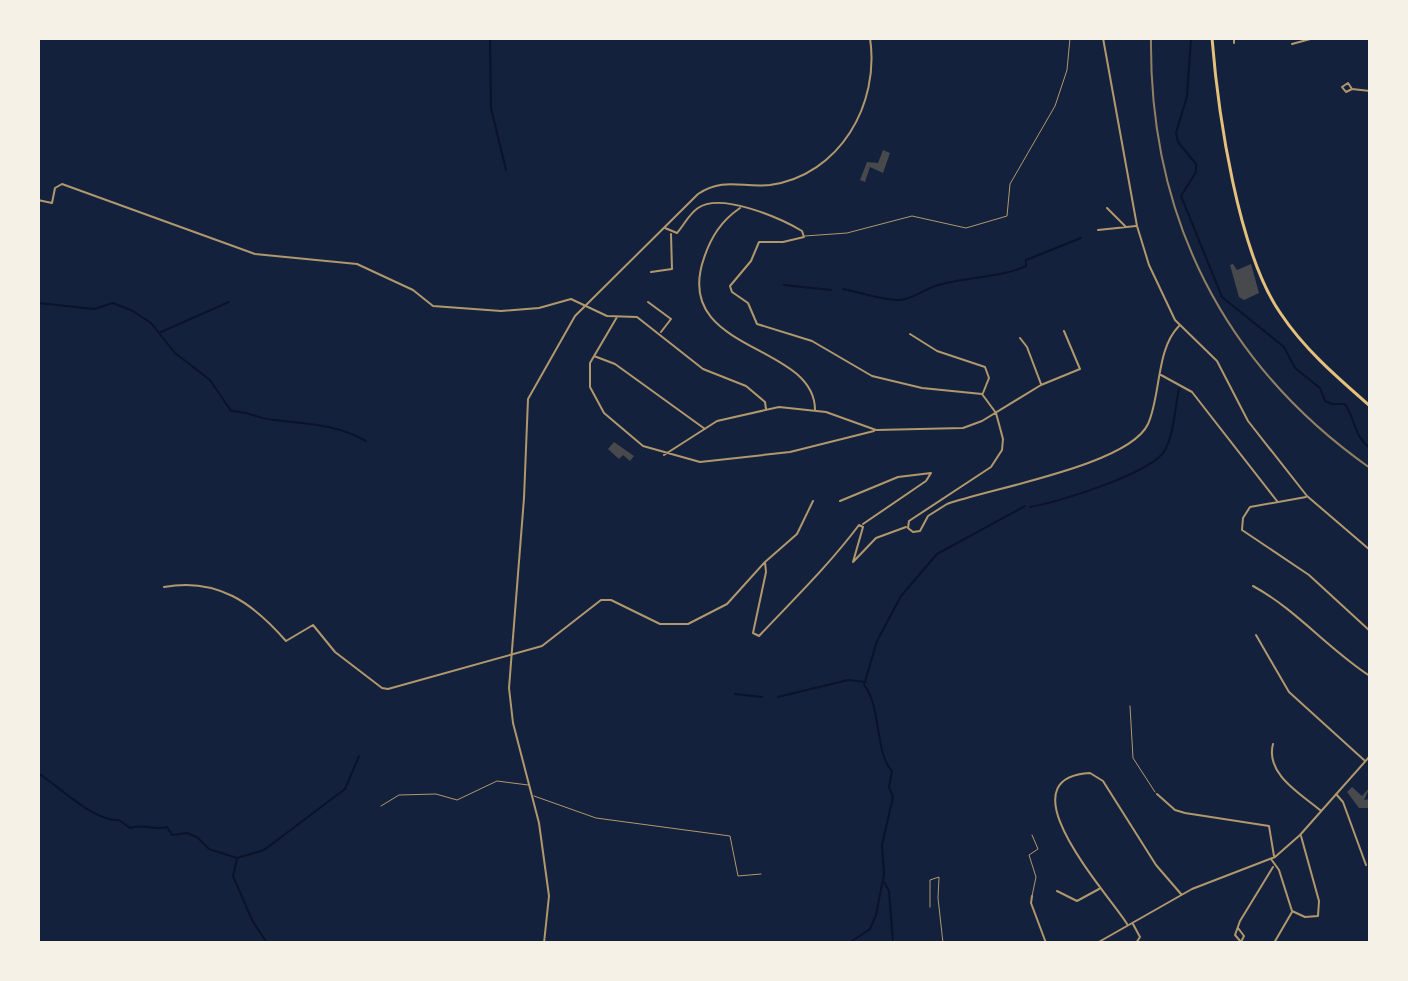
<svg xmlns="http://www.w3.org/2000/svg" width="1408" height="981" font-family="'Libre Baskerville',serif">
  <style>
    .lines { fill: none; stroke-linecap: round; stroke-linejoin: round }
    .stream { stroke: #0b132b; stroke-width: 2 }
    .building { fill: #48494c }
    .service { stroke: #b1986c; stroke-width: 1 }
    .minor { stroke: #b1986c; stroke-width: 2 }
    .tertiary { stroke: #b1986c; stroke-width: 2 }
    .secondary { stroke: #e5c07b; stroke-width: 3 }
    .rail { stroke: #918062; stroke-width: 2 }
  </style>
  <rect width="100%" height="100%" fill="#14213d"/>
  <g class="lines">
    <path class="stream" d="M 490,38 L 491,108 L 506,170
      M 1191,38 L 1187,96 L 1176,133 L 1178,142 L 1196,164 L 1196,172 L 1181,196 L 1222,297 L 1284,347 L 1295,368 L 1320,388 L 1325,401 L 1332,404 L 1345,404 C 1356,420 1353,435 1370,448
      M 784,285 L 831,290
      M 843,289 C 860,292 883,301 900,300 C 912,299 924,290 935,286 C 963,277 1001,278 1026,266 L 1026,260 L 1081,238
      M 38,303 L 94,309 L 113,303 L 133,311 L 151,323 L 175,353 L 210,380 L 231,411 C 247,411 259,419 274,420 C 308,424 335,424 366,441
      M 161,332 L 229,302
      M 1030,507 C 1056,503 1153,473 1165,450 C 1174,433 1175,408 1179,389
      M 735,694 L 762,697
      M 778,697 L 848,680 L 866,682
      M 38,773 C 60,787 94,822 119,820 L 130,828 C 144,823 153,831 167,827 L 172,835 L 187,833 L 197,837 L 209,849 L 237,858 L 264,850 L 345,789 L 359,756
      M 237,859 L 233,876 L 252,920 L 267,943
      M 884,882 L 889,891 L 893,943
      M 849,943 L 870,929 L 876,915 L 884,874 L 882,845 L 893,797 L 889,787 L 892,771 C 875,754 881,704 864,685 L 877,641 L 901,596 L 937,554 L 1025,506"/>
  </g>
  <path class="building" d="M 883,150 L 890,153 L 883,173 L 870,167 L 865,182 L 860,180 L 867,162 L 878,163 Z
    M 1233,264 L 1237,270 L 1251,264 L 1259,293 L 1244,300 L 1239,297 L 1230,265 Z
    M 614,442 L 634,456 L 630,461 L 623,455 L 619,459 L 608,449 Z
    M 1352,787 L 1362,796 L 1370,787 L 1364,800 L 1370,799 L 1370,808 L 1359,808 L 1347,792 Z"/>
  <g class="lines">
    <path class="service" d="M 805,236 L 847,233 L 912,216 L 966,228 L 1007,216 L 1010,184 L 1055,106 L 1067,70 L 1070,38
      M 1130,706 L 1133,758 L 1155,792
      M 534,796 L 596,818 L 730,836 L 738,876 L 761,874
      M 381,806 L 399,795 L 436,794 L 457,800 L 497,781 L 528,785
      M 1032,835 L 1038,849 L 1029,855 L 1036,877 L 1032,896
      M 930,907 L 930,880 L 939,877 L 938,898 L 943,943"/>
    <path class="minor" d="M 1234,38 L 1234,43
      M 1292,44 L 1314,38
      M 1352,89 L 1346,92 L 1342,87 L 1348,83 L 1352,89 L 1370,91
      M 38,200 L 52,203 L 55,188 L 62,184 L 255,254 L 357,264 L 413,290 L 433,306 L 501,311 L 539,308 L 571,299 L 607,316 L 637,317 L 703,369 L 746,386 L 765,402 L 766,409
      M 740,208 C 721,221 711,237 704,258 C 671,353 815,342 815,410
      M 1107,208 L 1125,226
      M 665,228 L 677,233 C 684,225 689,214 698,208 C 721,192 780,218 802,231 L 804,237 L 783,242 L 759,242 L 751,261 L 730,286 L 732,292 L 748,303 L 757,324 L 812,341 L 872,376 L 922,388 L 982,394 L 996,413 L 1003,439 L 1002,450 L 991,467 L 909,521 L 908,528 L 913,532 L 920,531 L 928,516 L 947,504 C 992,488 1129,465 1148,424 C 1161,395 1156,349 1179,326
      M 1098,230 L 1136,226
      M 651,272 L 672,269 L 671,234
      M 648,302 L 671,319 L 661,332
      M 617,317 L 590,363 L 590,387 L 604,413 L 643,446 L 700,462 L 790,452 L 874,431
      M 910,334 L 937,351 L 985,367 L 989,378 L 983,393
      M 1020,338 L 1027,347 L 1041,384
      M 594,356 L 615,364 L 705,429
      M 1161,375 L 1192,392 L 1277,501
      M 664,455 L 717,421 L 779,407 L 826,412 L 876,430 L 963,428 L 982,421 L 1041,385 L 1080,369 L 1064,331
      M 1306,497 L 1250,507 L 1243,518 L 1242,530 L 1309,575 L 1370,631
      M 840,501 L 898,477 L 931,473 L 926,481 L 863,524
      M 765,562 L 797,534 L 813,501
      M 1253,586 C 1297,610 1328,649 1370,676
      M 164,587 C 217,577 253,603 286,641 L 313,625 L 335,652 L 382,688 L 388,689 L 542,646 L 601,600 L 611,600 L 660,624 L 688,624 L 727,604 L 765,562 L 766,572 L 753,633 L 759,636 C 793,600 829,565 859,525 L 863,527 L 853,562 L 876,538 L 906,527
      M 1256,635 L 1289,692 L 1364,760
      M 1273,744 C 1265,774 1301,794 1320,810
      M 1157,794 L 1175,810 L 1185,813 L 1269,826 L 1274,856
      M 1336,794 L 1343,802 L 1366,865
      M 1271,859 L 1279,870 L 1292,911 L 1305,917 L 1318,916 L 1319,901 L 1301,836
      M 1057,891 L 1077,901 L 1099,889
      M 1032,896 L 1031,903 L 1046,943
      M 1127,924 C 1111,897 1000,778 1090,773 L 1103,781 L 1156,865 L 1181,894
      M 1133,924 L 1140,937 L 1136,943
      M 1238,928 L 1244,936 L 1241,942 L 1235,935 L 1240,921 L 1273,867
      M 1097,943 L 1192,889 L 1275,857 L 1300,835 L 1370,756
      M 1274,943 L 1292,912"/>
    <path class="tertiary" d="M 1103,38 L 1137,226 L 1149,265 L 1175,320 L 1217,361 L 1248,421 L 1307,496 L 1370,550
      M 544,943 L 549,896 L 539,823 L 513,723 L 509,688 L 524,498 L 528,399 L 575,316 L 698,194 C 724,177 742,188 770,185 C 840,175 880,104 870,38"/>
    <path class="secondary" d="M 1212,38 C 1218,113 1238,253 1281,314 C 1305,350 1338,378 1370,406"/>
    <path class="rail" d="M 1151,38 C 1149,217 1224,365 1370,468"/>
  </g>
  <rect width="1408" height="981" fill="none" stroke="#f6f1e7" stroke-width="80"/>
</svg>
